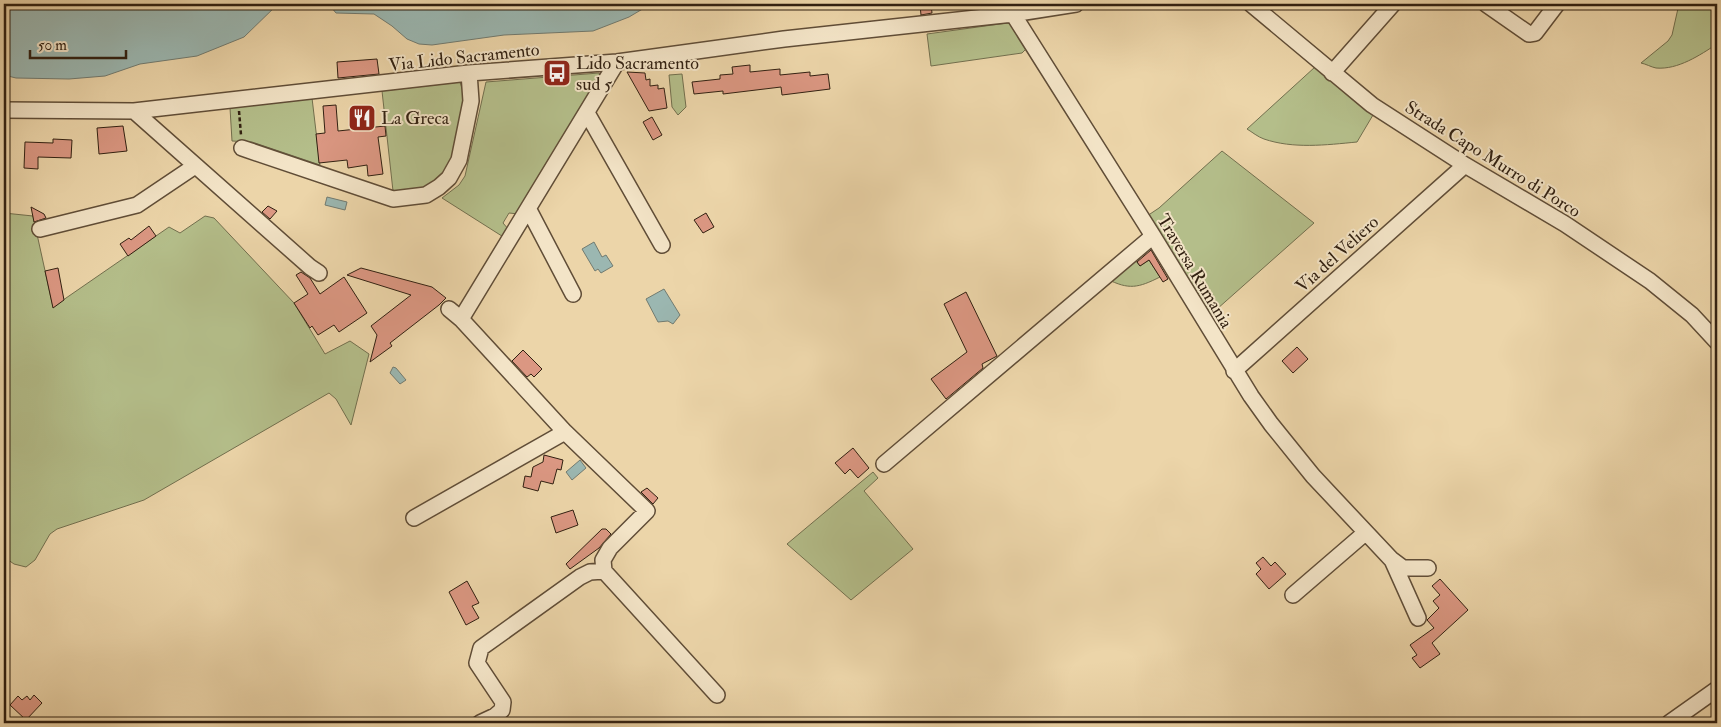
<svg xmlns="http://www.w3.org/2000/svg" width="1721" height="727" font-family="'IM FELL Double Pica',serif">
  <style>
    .green { fill: #b4be8a; stroke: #726f4e }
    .water { fill: #9bb7b1; stroke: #717b71 }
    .building { fill: #db9782; stroke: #312011 }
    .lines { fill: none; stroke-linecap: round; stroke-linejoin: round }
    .minor-casing { stroke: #604d37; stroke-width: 18 }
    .path { stroke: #312011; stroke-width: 2.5; stroke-dasharray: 4 2.5; stroke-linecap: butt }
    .minor { stroke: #f3e4c7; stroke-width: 15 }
    .labels { text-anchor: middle; stroke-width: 4; stroke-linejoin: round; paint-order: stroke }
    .street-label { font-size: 18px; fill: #312011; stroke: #f3e4c7 }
    .poi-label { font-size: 18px; fill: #312011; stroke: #f3e4c7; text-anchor: start }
  </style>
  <rect width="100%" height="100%" fill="#ecd5a9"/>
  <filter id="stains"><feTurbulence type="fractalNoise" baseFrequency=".004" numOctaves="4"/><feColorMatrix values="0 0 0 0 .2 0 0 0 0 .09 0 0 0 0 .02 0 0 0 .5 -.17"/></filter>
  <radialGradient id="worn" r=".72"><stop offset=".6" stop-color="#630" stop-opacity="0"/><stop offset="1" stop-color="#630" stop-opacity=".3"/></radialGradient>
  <path class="green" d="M 1679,4 L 1717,4 L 1717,44 C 1700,55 1678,70 1656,68 C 1651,67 1646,64 1641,63 L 1668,41 L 1672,35 Z
    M 1007,23 L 1013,25 L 1027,48 L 1022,53 L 931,66 L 927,34 Z
    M 1315,67 L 1373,115 L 1357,142 C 1326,145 1293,149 1264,139 C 1258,137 1252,132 1247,129 Z
    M 599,73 L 602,78 L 519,214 L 509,213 L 503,223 L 509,230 L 505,238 L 442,198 L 459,185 L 465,176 L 486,82 Z
    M 682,74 L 686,107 L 678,115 L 672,107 L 669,75 Z
    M 460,82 L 464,95 L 465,104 L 449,171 L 427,188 L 400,192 L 393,191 L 382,91 Z
    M 312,98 L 320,165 L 252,142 L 232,141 L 230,108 Z
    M 1222,151 L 1314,223 L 1208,317 L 1147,216 L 1159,208 Z
    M 4,213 L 33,216 L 53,307 L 169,227 L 180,233 L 205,216 L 214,218 L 294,303 L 325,354 L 350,341 L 369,354 L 351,425 L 336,399 L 329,393 L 144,500 L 57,529 L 50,534 L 35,560 L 26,567 L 14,564 L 4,557 Z
    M 1133,257 L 1140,266 L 1149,260 L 1160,277 C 1138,288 1129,290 1107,279 Z
    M 873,472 L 878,478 L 864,491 L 913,549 L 851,600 L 787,544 Z"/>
  <path class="water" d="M 4,4 L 278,4 L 244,37 L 197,56 L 140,64 L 105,76 L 69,79 L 16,78 L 4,75 Z
    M 332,4 L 651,4 L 629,17 L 593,31 L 504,35 L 432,45 L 419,44 L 407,39 L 392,26 L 374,14 L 336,13 L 331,7 Z
    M 327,197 L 347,202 L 345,210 L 325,205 Z
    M 594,242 L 602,257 L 606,255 L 613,266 L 601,273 L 598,269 L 595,271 L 582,249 Z
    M 664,289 L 680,315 L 673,324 L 668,321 L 658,322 L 646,299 Z
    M 393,367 L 396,368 L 406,380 L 400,384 L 390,373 Z
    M 580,460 L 586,468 L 572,480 L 566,472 Z"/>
  <path class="building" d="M 931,4 L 932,13 L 921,15 L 920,5 Z
    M 377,59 L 379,74 L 338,78 L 337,62 Z
    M 750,65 L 750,72 L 780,69 L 780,75 L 810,72 L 810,76 L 828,74 L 830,89 L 782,95 L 781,87 L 723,94 L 723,91 L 694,94 L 692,82 L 720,79 L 720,75 L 733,74 L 732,67 Z
    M 627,72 L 645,73 L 646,80 L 650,79 L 650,86 L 658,85 L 658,89 L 664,88 L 667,108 L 649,111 Z
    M 336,105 L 338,131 L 385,126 L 386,136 L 378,137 L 383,174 L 368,176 L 367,165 L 348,168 L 347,160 L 319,163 L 316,134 L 325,133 L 323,106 Z
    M 652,117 L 662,135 L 653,140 L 643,122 Z
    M 123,126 L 127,151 L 99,154 L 97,128 Z
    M 53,139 L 72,140 L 71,158 L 38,157 L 38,169 L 24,168 L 25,142 L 53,143 Z
    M 268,206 L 277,211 L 270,219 L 262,212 Z
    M 31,207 L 44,214 L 46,218 L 34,222 Z
    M 706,213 L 714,227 L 703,233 L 694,220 Z
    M 149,226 L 156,236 L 128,256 L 120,244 L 129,238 L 131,240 Z
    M 1151,250 L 1168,279 L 1163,282 L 1149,260 L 1140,266 L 1137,262 Z
    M 58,268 L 64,300 L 53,308 L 45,271 Z
    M 361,268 L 432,287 L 446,298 L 439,305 L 390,343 L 392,346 L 370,362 L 377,335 L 371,326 L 411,295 L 347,275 Z
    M 301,272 L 310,278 L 320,294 L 344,277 L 367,313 L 339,332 L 334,325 L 318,335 L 312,326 L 310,328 L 294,303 L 308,294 L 296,275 Z
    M 966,292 L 997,356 L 982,364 L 983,368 L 946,399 L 931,379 L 967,352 L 944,304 Z
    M 1297,347 L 1308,359 L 1293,373 L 1282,361 Z
    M 523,350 L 542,369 L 534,377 L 531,374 L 527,377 L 512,361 Z
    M 853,448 L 869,468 L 858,478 L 850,469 L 845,474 L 835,463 Z
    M 544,455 L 563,460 L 561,470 L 557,469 L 553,484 L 541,481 L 538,491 L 523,487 L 525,476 L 531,477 L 533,467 L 543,462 Z
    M 647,488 L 658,498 L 653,504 L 641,492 Z
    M 573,510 L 578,525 L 556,533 L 551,517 Z
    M 602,529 L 606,529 L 611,534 L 599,548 L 570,569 L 566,564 Z
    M 1263,557 L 1271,566 L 1275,562 L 1286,574 L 1269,589 L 1256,574 L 1261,569 L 1256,563 Z
    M 1440,579 L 1468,610 L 1432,643 L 1440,654 L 1420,668 L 1412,658 L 1417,655 L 1410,645 L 1434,628 L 1427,620 L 1439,608 L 1433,601 L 1440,595 L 1432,586 Z
    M 467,581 L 479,603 L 472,606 L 479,618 L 466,625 L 449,592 Z
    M 34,695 L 42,703 L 26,720 L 10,705 L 18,696 L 22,700 L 27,696 L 30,700 Z"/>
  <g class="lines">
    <defs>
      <path id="minor" d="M 1251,4 L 1372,105 L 1465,165 L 1565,224 L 1650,281 L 1692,315 L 1717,342
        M 1486,4 L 1529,34 L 1535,33 L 1557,4
        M 1013,14 L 1153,236 L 1251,396 L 1271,424 L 1313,476 L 1391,559 L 1403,568 L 1428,568
        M 1332,73 L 1393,4
        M 4,110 L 134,111 L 469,73 L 617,62 L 784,39 L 1013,14 L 1076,4
        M 134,111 L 310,267 L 319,273
        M 587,113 L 662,245
        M 242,148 L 393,199 L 426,195 L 439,187 L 449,178 L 459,160 L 471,101 L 469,73
        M 529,210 L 573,294
        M 40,229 L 137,205 L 195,166
        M 449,309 L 461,319
        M 1234,371 L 1465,165
        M 884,464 L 1153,236
        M 414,518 L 565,432
        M 1392,560 L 1418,618
        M 604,571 L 603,560 L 610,548 L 647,511 L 565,432 L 461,319 L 617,62
        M 1293,595 L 1365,533
        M 480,723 L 495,716 L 502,710 L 503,702 L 477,663 L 481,648 L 580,577 L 590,572 L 604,571 L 717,695
        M 1669,723 L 1717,689"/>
    </defs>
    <use href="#minor" class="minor-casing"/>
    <path class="path" d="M 239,111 L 241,135"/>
    <use href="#minor" class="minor"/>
  </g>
  <defs>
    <symbol id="bus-square" viewBox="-11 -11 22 22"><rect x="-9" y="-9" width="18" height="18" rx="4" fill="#8f2418" stroke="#f3e4c7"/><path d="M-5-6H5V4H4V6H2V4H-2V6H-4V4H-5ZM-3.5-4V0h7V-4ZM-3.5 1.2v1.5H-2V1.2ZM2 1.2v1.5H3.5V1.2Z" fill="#fff"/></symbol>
    <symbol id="restaurant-square" viewBox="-11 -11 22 22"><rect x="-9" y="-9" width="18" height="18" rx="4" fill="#8f2418" stroke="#f3e4c7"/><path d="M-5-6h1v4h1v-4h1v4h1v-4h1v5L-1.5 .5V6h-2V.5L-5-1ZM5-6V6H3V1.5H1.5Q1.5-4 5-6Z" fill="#fff"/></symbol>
  </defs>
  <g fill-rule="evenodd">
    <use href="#bus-square" x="541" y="57" width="32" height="32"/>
    <use href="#restaurant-square" x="346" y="102" width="32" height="32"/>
  </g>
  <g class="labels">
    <g class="street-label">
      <text transform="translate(464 57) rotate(-6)" y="6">Via Lido Sacramento</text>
      <text transform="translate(1493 159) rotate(32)" y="6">Strada Capo Murro di Porco</text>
      <text transform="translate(1337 254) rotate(-42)" y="6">Via del Veliero</text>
      <text transform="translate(1195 271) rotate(59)" y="6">Traversa Rumania</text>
    </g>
    <g class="poi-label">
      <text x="576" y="69">Lido Sacramento<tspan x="576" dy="21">sud 5</tspan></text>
      <text x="381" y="124">La Greca</text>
    </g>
  </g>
  <rect width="1721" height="727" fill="none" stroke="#ecd5a9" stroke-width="20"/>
  <rect x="5" y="5" width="1711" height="717" fill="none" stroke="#312011" stroke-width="2.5"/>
  <rect x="10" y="10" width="1701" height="707" fill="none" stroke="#312011"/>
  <path d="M30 50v8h96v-8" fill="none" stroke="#312011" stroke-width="2.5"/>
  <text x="38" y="50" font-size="15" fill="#312011" stroke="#f3e4c7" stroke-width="4" paint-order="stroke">50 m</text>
  <rect width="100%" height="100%" filter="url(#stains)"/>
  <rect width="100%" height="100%" fill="url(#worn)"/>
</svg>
